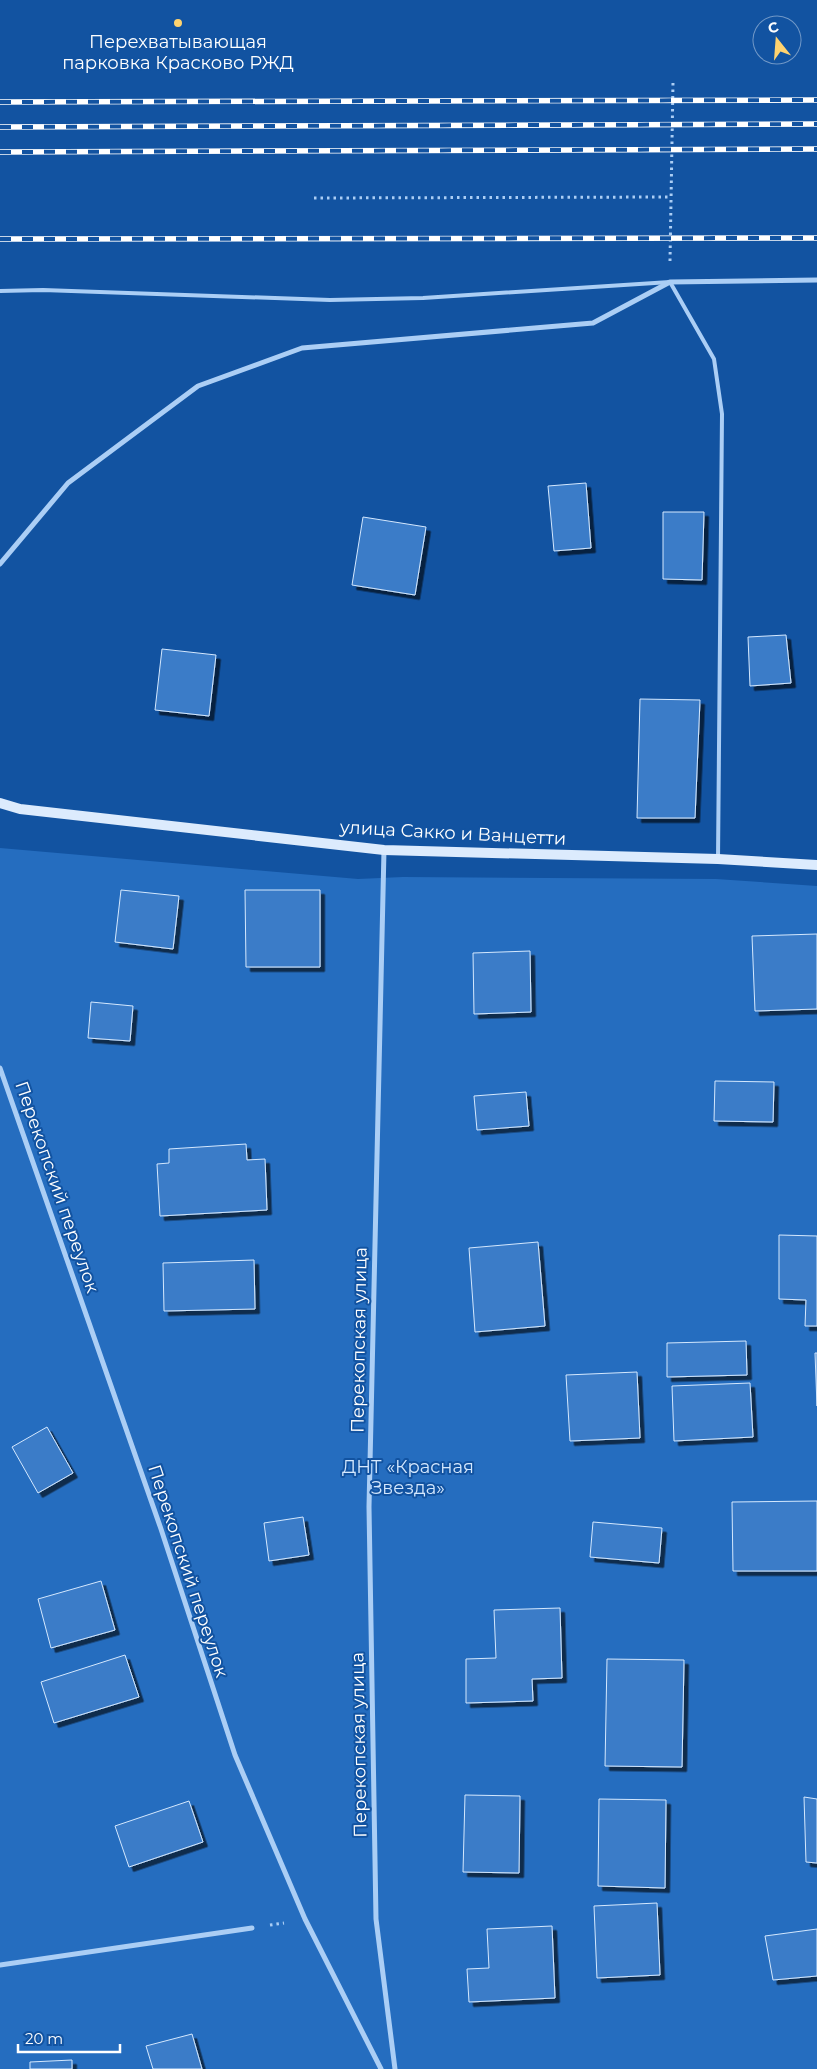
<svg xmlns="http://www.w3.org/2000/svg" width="817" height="2069" font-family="Montserrat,sans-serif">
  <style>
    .green { fill: #256dbf }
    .building { fill: #3b7cc8; stroke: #d4e8fe; filter: url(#shadow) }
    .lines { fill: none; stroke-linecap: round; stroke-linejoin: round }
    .path { stroke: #abcef5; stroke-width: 3; stroke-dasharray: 2.5 4; stroke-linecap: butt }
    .service { stroke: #abcef5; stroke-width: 4 }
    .minor { stroke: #abcef5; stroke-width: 5 }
    .secondary { stroke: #dcebfd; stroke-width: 10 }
    .rail-casing { stroke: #fff; stroke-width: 5.5 }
    .rail { stroke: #1253a1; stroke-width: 4; stroke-dasharray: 11; stroke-linecap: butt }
    .poi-dot { fill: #ffd36f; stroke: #1253a1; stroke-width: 2 }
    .labels { text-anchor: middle; stroke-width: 4; stroke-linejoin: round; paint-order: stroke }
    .poi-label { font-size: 18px; fill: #fff; stroke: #1253a1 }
    .street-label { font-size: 18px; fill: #fff; stroke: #1253a1 }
    .park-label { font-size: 18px; fill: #d4e8fe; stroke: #1253a1 }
  </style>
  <defs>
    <filter id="shadow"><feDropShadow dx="4.5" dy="4.5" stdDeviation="0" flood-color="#0009"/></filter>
  </defs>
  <rect width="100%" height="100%" fill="#1253a1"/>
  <path class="green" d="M 0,848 L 358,879 L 403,877 L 716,879 L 817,886 L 817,2069 L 0,2069 Z"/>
  <path class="building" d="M 586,483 L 591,548 L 554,551 L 548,486 Z
    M 663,512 L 704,512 L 702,580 L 663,579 Z
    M 363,517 L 426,527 L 415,595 L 352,585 Z
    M 786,635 L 791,683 L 750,686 L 748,637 Z
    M 162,649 L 216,655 L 209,716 L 155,710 Z
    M 640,699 L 700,700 L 695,818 L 637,818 Z
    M 121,890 L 179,896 L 173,949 L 115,942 Z
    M 245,890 L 320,890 L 320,967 L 246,967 Z
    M 817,934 L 817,1009 L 755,1011 L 752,936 Z
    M 530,951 L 531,1012 L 474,1014 L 473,953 Z
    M 91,1002 L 133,1006 L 130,1041 L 88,1038 Z
    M 715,1081 L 774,1082 L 773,1122 L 714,1121 Z
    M 526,1092 L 529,1126 L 477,1130 L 474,1096 Z
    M 246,1144 L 247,1160 L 265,1159 L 267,1210 L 160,1216 L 157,1164 L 169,1163 L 169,1149 Z
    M 779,1235 L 817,1236 L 817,1326 L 805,1326 L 806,1300 L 779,1299 Z
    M 538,1242 L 545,1326 L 475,1332 L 469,1248 Z
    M 254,1260 L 255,1309 L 164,1311 L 163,1263 Z
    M 746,1341 L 747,1375 L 667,1377 L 667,1343 Z
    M 815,1353 L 817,1353 L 817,1406 Z
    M 637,1372 L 640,1438 L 570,1441 L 566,1375 Z
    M 750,1383 L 753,1437 L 674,1441 L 672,1386 Z
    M 47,1427 L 73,1473 L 38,1493 L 12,1447 Z
    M 817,1501 L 817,1571 L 733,1571 L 732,1502 Z
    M 303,1517 L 309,1555 L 269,1561 L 264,1523 Z
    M 593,1522 L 662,1528 L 659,1563 L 590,1557 Z
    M 101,1581 L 115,1630 L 51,1648 L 38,1599 Z
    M 560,1608 L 562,1678 L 532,1679 L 533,1701 L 466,1703 L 466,1659 L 496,1658 L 494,1610 Z
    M 125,1655 L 139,1697 L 54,1723 L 41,1682 Z
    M 607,1659 L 684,1660 L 682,1767 L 605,1766 Z
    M 465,1795 L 520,1796 L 519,1873 L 463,1872 Z
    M 804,1797 L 817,1799 L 817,1863 L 806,1862 Z
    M 599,1799 L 666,1800 L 665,1888 L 598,1886 Z
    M 189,1801 L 203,1842 L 129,1867 L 115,1826 Z
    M 657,1903 L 660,1975 L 597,1978 L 594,1906 Z
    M 552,1926 L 555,1998 L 469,2002 L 467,1969 L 489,1968 L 487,1929 Z
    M 817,1929 L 817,1976 L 773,1980 L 765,1936 Z
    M 192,2034 L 202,2069 L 153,2069 L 146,2046 Z
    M 72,2060 L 72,2069 L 30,2069 L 30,2062 Z"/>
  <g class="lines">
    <path class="path" d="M 314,198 L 670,197
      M 670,261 L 673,82
      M 270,1925 L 284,1923"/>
    <path class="service" d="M 0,291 L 43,290 L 330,300 L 423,298 L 670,282 L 714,359 L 722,414 L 718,859"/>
    <path class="minor" d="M 0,564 L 68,483 L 198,386 L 302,348 L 593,323 L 670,282 L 817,280
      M 384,850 L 369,1507 L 376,1919 L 395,2069
      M 0,1068 L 161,1529 L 235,1755 L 305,1919 L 381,2069
      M 0,1965 L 252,1928"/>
    <path class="secondary" d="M 0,803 L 20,809 L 384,850 L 718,859 L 817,865"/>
    <defs>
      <path id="rail" d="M 0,102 L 817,100
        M 0,127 L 817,124
        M 0,152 L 817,149
        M 0,239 L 817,238"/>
    </defs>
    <use href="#rail" class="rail-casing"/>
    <use href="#rail" class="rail"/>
  </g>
  <circle class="poi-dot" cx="178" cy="23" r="5"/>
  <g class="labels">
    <g class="poi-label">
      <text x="178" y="48">Перехватывающая<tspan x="178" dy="21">парковка Красково РЖД</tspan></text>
    </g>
    <g class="street-label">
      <text transform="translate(453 833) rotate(3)" y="6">улица Сакко и Ванцетти</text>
      <text transform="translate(57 1187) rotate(71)" y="6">Перекопский переулок</text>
      <text transform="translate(359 1340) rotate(-89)" y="6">Перекопская улица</text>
      <text transform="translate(188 1571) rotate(72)" y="6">Перекопский переулок</text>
      <text transform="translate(359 1745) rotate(-91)" y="6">Перекопская улица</text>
    </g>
    <g class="park-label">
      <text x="408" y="1473">ДНТ «Красная<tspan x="408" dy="21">Звезда»</tspan></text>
    </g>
  </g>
  <g transform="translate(777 40) rotate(343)"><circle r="24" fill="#1253a1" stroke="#7198c7"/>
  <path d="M0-4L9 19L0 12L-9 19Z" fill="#ffd36f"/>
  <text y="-8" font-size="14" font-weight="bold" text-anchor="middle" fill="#ffffff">С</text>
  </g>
  <path d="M18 2044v8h102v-8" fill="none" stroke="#ffffff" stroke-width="2.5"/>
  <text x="25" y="2044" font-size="15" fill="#ffffff" stroke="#1253a1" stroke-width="4" paint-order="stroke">20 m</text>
</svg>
